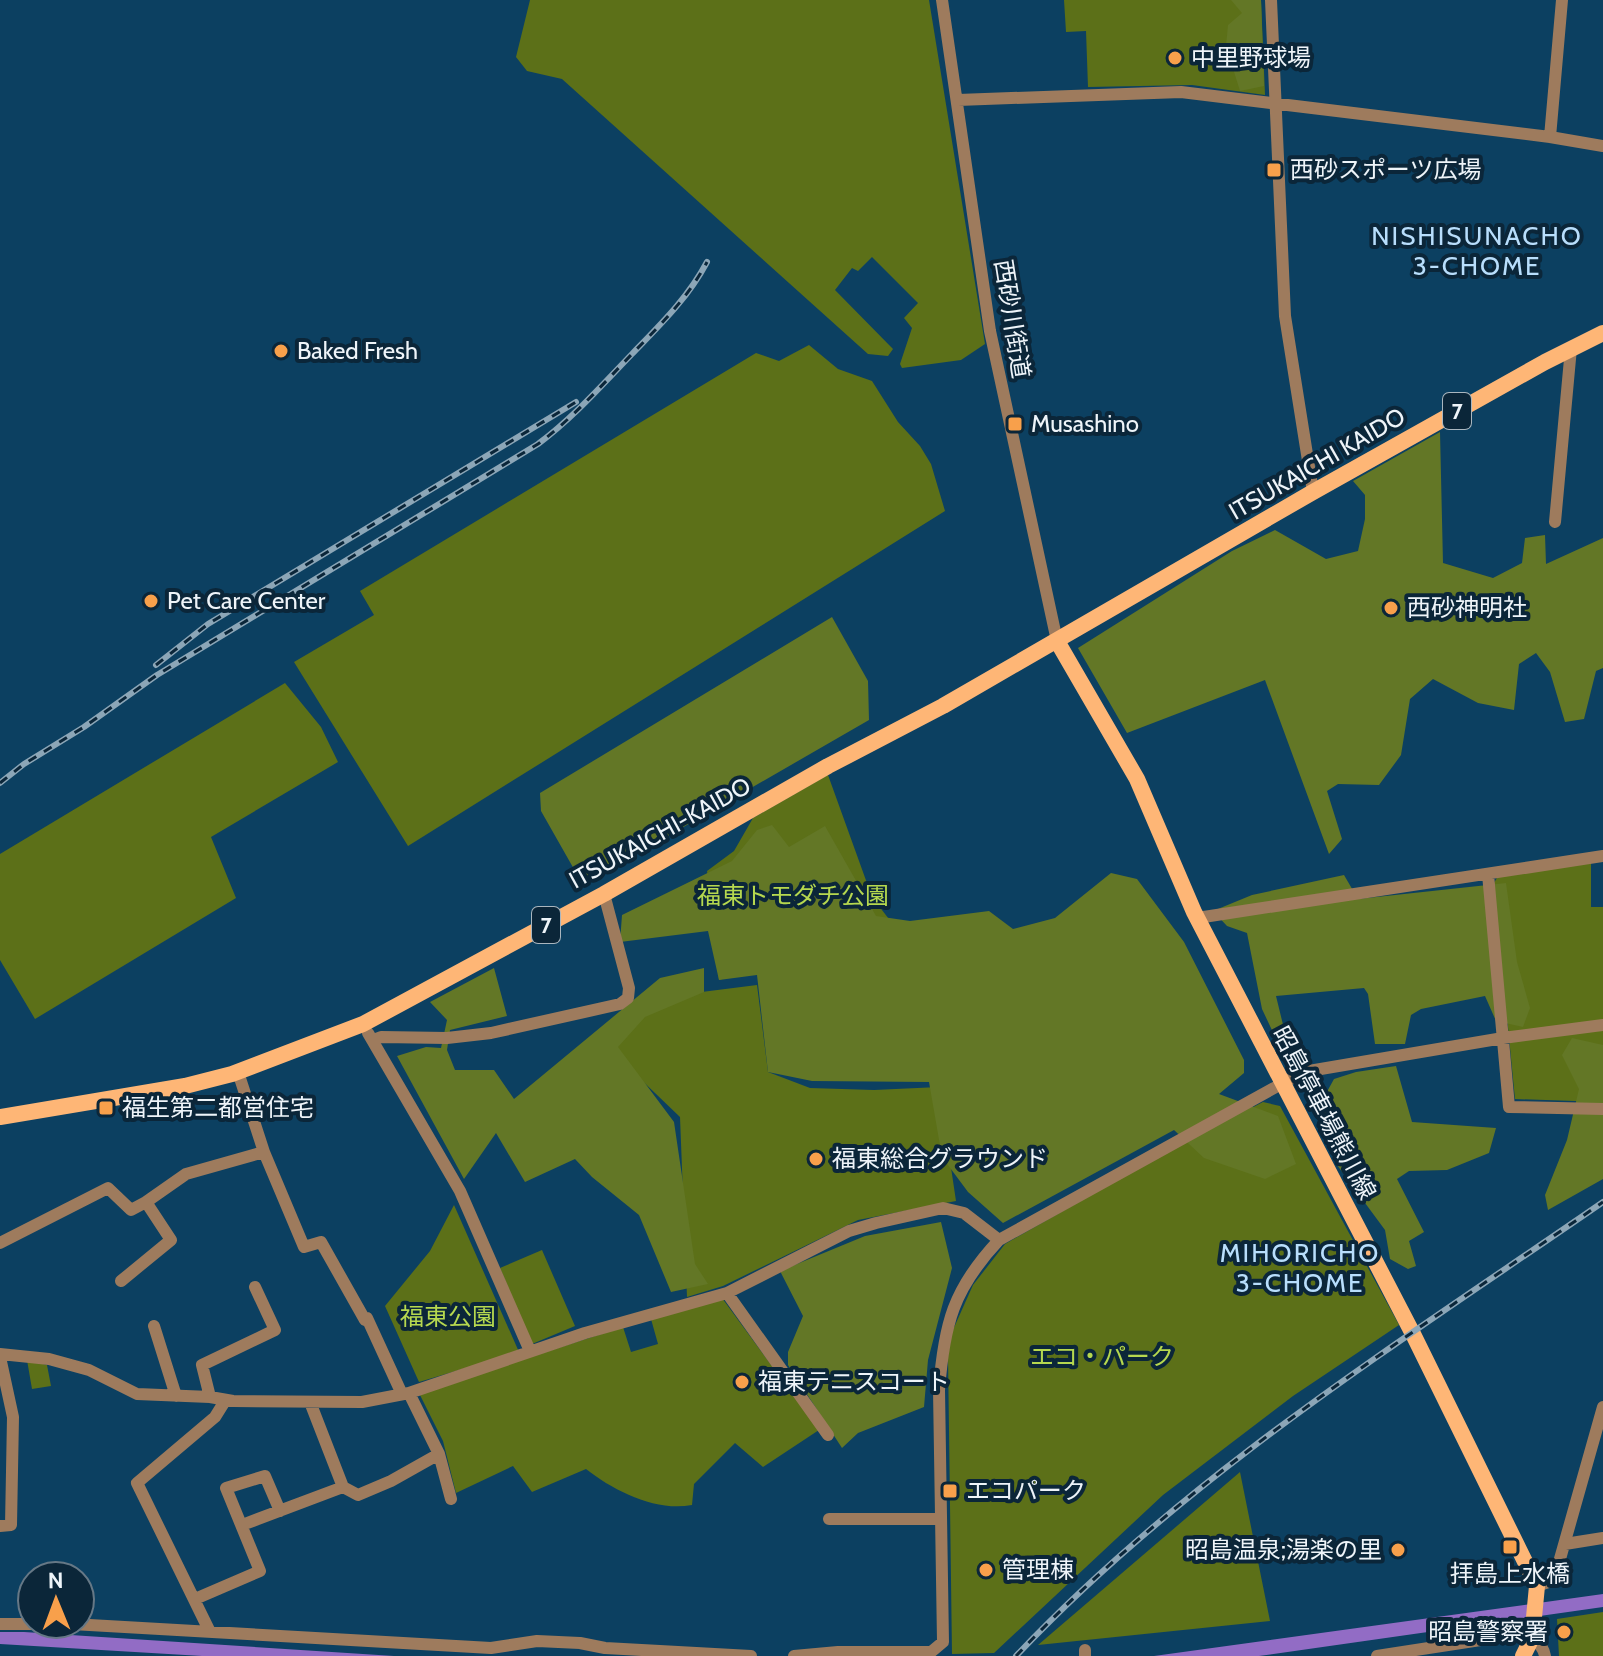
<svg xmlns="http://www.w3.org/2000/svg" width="1603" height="1656" font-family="Cabin,'Noto Sans JP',sans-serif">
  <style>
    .green { fill: #5c7018 }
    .forest { fill: #637726 }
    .water { fill: #926cc5 }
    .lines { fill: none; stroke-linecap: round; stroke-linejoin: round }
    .minor { stroke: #9e7b5d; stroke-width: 12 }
    .major { stroke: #feb676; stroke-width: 16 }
    .rail-casing { stroke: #8ca6b7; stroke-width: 6 }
    .rail { stroke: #0b2639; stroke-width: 3; stroke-dasharray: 9; stroke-linecap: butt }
    .poi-dot { fill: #f8a04b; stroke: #0b2639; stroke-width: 3 }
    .labels { text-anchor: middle; stroke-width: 8; stroke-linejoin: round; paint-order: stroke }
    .shield { fill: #0b2639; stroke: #aab6bf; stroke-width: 2 }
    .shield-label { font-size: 22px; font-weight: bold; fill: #eef4f9 }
    .poi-label { font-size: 24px; fill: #eef4f9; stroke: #0b2639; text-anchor: start }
    .street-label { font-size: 24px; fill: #eef4f9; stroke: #0b2639 }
    .park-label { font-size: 24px; fill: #b6d84f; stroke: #0b2639 }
    .neighbourhood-label { font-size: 26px; letter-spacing: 2px; fill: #b8defc; stroke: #0b2639 }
  </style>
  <rect width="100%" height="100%" fill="#0c4061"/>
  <path class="green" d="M 530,0 L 929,0 L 985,344 L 961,360 L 902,368 L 900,364 L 912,328 L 904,318 L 918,303 L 872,257 L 858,271 L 852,268 L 835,290 L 893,349 L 888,356 L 868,354 L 562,79 L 527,71 L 516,57 Z
    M 1064,0 L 1261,0 L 1265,95 L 1192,85 L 1088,87 L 1086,31 L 1066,32 Z
    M 809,345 L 838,369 L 872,381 L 898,422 L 920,446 L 931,464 L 945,511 L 408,846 L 294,662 L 374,615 L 360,591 L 756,353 L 779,361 Z
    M 285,683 L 321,727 L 338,762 L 211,837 L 236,898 L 35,1019 L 0,960 L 0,854 Z
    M 828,775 L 872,897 L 895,927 L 719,980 L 707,871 L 734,851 L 753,818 Z
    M 1591,861 L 1591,907 L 1603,907 L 1603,1102 L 1515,1099 L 1494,883 L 1498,876 Z
    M 757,985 L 768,1072 L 810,1088 L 874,1090 L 939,1087 L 956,1201 L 858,1220 L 723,1286 L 687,1297 L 680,1117 L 607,1047 L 670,996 Z
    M 1263,1102 L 1280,1106 L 1399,1325 L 1293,1396 L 1163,1495 L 994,1653 L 952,1654 L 948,1356 L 952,1332 L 973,1285 L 1005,1244 L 1172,1149 Z
    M 454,1205 L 519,1352 L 419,1382 L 385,1306 L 430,1251 Z
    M 542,1250 L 575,1326 L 532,1344 L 500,1268 Z
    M 722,1298 L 819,1430 L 763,1467 L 735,1443 L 694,1484 L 692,1505 C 656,1512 614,1491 586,1469 L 532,1492 L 513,1466 L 456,1493 L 443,1441 L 419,1393 L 623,1327 L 631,1352 L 658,1344 L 651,1319 Z
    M 27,1360 L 47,1365 L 51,1386 L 32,1389 Z
    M 1240,1472 L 1270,1621 L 1038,1645 Z
    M 1603,1612 L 1603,1656 L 1559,1656 L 1557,1619 Z"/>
  <path class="forest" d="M 1231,0 L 1261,0 L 1264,86 L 1240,91 L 1226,46 L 1228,25 L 1242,13 Z
    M 1440,432 L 1443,563 L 1493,578 L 1522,563 L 1525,538 L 1545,535 L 1546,564 L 1603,538 L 1603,668 L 1596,671 L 1584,719 L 1565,722 L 1550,672 L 1536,653 L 1519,664 L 1514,710 L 1478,703 L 1433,679 L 1410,699 L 1401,755 L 1379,785 L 1338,784 L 1327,791 L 1342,839 L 1329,854 L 1265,680 L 1127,733 L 1078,648 L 1232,551 L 1275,530 L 1326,559 L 1358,551 L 1365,519 L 1365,495 L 1353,481 Z
    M 832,617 L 868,681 L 869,720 L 583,885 L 541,811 L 540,793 Z
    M 772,825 L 789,847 L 825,826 L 876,916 L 910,921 L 989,911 L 1013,929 L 1055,918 L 1111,873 L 1137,879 L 1184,942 L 1244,1060 L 1244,1073 L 1219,1094 L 1278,1116 L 1296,1164 L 1265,1179 L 1204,1158 L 1174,1130 L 1003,1223 L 968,1192 L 942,1157 L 929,1082 L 812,1081 L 768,1072 L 757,975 L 719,980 L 708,931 L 620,942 L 622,915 L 732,861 L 757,830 Z
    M 1344,875 L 1358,899 L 1506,883 L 1517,962 L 1530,1008 L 1523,1027 L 1496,1021 L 1485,996 L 1421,1009 L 1411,1015 L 1405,1044 L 1375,1044 L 1368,994 L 1364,988 L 1276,996 L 1288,1045 L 1278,1043 L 1262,1009 L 1247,933 L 1227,926 L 1213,911 L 1252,895 Z
    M 494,968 L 507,1016 L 450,1030 L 447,1050 L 455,1070 L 494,1070 L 514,1099 L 660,978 L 704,968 L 704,992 L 645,1017 L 618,1047 L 674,1122 L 695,1264 L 708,1284 L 671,1292 L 639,1215 L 592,1177 L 575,1159 L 525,1182 L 496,1133 L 464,1179 L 397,1056 L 426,1047 L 441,1048 L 447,1020 L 430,1002 Z
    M 1572,1038 L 1603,1045 L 1603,1179 L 1548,1210 L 1545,1195 L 1567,1140 L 1579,1089 L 1562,1055 Z
    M 1396,1066 L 1412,1122 L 1496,1128 L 1489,1153 L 1447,1170 L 1409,1171 L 1397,1179 L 1424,1232 L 1409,1241 L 1416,1266 L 1408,1269 L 1390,1259 L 1385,1230 L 1337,1165 L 1318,1108 L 1334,1079 L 1356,1072 Z
    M 941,1222 L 952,1268 L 928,1360 L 924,1407 L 858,1433 L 842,1448 L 788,1365 L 788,1352 L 803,1316 L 780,1271 L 865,1236 Z"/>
  <path class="water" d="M 1603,1594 L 1603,1607 L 1259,1656 L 1154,1656 Z
    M 0,1632 L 24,1632 L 394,1656 L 202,1656 L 0,1644 Z"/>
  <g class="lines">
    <path class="minor" d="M 942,0 L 990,331 L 1057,641
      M 1271,0 L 1285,316 L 1313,492
      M 958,100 L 1181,92 L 1550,137 L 1603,146
      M 1550,137 L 1562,0
      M 1555,522 L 1571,348
      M 1488,874 L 1509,1107 L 1603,1109
      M 1197,918 L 1603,856
      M 368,1033 L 460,1191 L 530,1351
      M 373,1040 L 381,1037 L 447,1038 L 491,1033 L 620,1004 L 628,998 L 629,988 L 604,894
      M 238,1072 L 264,1152 L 304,1247 L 321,1242 L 365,1320
      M 146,1202 L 186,1174 L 264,1152
      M 0,1243 L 108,1188 L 131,1210 L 146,1202 L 171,1240 L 121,1281
      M 727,1293 L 828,1435
      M 367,1318 L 401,1392
      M 154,1326 L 176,1396
      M 0,1354 L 49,1359 L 89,1370 L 137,1394 L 210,1397 L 233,1401 L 362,1402 L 409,1393 L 585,1333 L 727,1293 L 849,1231 L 876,1223 L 943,1208 L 964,1213 L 999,1240
      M 0,1357 L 13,1417 L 11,1525 L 0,1526
      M 210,1397 L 202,1365 L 275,1330 L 255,1287
      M 310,1402 L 343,1487 L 358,1495 L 391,1481 L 439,1454 L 409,1393
      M 439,1454 L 451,1499
      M 829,1519 L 941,1519
      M 242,1525 L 343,1487
      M 1565,1544 L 1603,1538
      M 1537,1586 L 1551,1581 L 1556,1573 L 1603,1407
      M 195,1599 L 260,1571 L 226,1488 L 265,1476 L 280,1511
      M 0,1624 L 32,1624
      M 72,1624 L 491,1648 L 537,1641 L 580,1643 L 605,1648 L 751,1656
      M 209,1630 L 137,1483 L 215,1417 L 225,1401
      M 1085,1650 L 1085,1656
      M 794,1656 L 838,1652 L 931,1652 L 943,1642 L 939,1390 C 944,1324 953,1289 999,1240 L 1303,1072 L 1503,1038 L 1603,1025
      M 1377,1656 L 1513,1635 C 1527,1638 1542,1639 1545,1656"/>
    <path class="major" d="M 1057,641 L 1137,779 L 1194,912 L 1413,1334 L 1537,1586 L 1532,1638 L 1523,1656
      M 0,1117 L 185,1086 L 232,1074 L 363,1024 L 604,894 L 828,766 L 943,706 L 1313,492 L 1545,362 L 1603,333"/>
    <defs>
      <path id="rail" d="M 156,665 L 208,624 L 576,402
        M 0,783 L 24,764 L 84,727 L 157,675 L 538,444 C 573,418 602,385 632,354 C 660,325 688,298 707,262
        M 1016,1656 C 1187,1475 1399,1343 1603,1202"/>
    </defs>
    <use href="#rail" class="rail-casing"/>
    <use href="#rail" class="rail"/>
  </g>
  <g class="poi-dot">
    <circle cx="1175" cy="58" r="8"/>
    <rect x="1266" y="162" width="16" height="16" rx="4"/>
    <circle cx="281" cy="351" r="8"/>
    <rect x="1007" y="416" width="16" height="16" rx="4"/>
    <circle cx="151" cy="601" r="8"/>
    <circle cx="1391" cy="608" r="8"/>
    <rect x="98" y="1100" width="16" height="16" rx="4"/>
    <circle cx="816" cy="1159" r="8"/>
    <circle cx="742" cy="1382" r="8"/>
    <rect x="942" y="1483" width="16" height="16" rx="4"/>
    <rect x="1502" y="1539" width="16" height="16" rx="4"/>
    <circle cx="1398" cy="1550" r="8"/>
    <circle cx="986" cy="1570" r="8"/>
    <circle cx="1564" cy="1632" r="8"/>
  </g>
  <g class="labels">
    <g class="shield">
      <rect x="1443" y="393" width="28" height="36" rx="6"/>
      <rect x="532" y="907" width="28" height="36" rx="6"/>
    </g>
    <g class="shield-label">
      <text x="1457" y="419">7</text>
      <text x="546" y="933">7</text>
    </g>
    <g class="poi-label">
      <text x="1191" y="66">中里野球場</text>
      <text x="1290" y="178">西砂スポーツ広場</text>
      <text x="297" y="359">Baked Fresh</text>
      <text x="1031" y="432">Musashino</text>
      <text x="167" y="609">Pet Care Center</text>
      <text x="1407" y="616">西砂神明社</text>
      <text x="122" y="1116">福生第二都営住宅</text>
      <text x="832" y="1167">福東総合グラウンド</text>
      <text x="758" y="1390">福東テニスコート</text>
      <text x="966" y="1499">エコパーク</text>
      <text x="1382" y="1558" text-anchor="end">昭島温泉;湯楽の里</text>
      <text x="1002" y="1578">管理棟</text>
      <text x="1510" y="1582" text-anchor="middle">拝島上水橋</text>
      <text x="1548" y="1640" text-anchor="end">昭島警察署</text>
    </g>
    <g class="street-label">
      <text transform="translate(1012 319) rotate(81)" y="8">西砂川街道</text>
      <text transform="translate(1317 464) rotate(-30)" y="8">ITSUKAICHI KAIDO</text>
      <text transform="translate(660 833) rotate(-29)" y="8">ITSUKAICHI-KAIDO</text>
      <text transform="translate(1324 1113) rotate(62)" y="8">昭島停車場熊川線</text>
    </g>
    <g class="park-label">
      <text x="793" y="904">福東トモダチ公園</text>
      <text x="448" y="1325">福東公園</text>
      <text x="1102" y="1365">エコ・パーク</text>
    </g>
    <g class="neighbourhood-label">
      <text x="1477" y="245">NISHISUNACHO<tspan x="1477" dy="30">3-CHOME</tspan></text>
      <text x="1300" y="1262">MIHORICHO<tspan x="1300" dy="30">3-CHOME</tspan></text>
    </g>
  </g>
  <g transform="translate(56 1600) rotate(359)"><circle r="38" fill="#0b2639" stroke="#667886" stroke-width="2"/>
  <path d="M0-6L14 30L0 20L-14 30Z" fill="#f8a04b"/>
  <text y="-12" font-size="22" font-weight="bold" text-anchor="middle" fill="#eef4f9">N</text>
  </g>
</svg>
